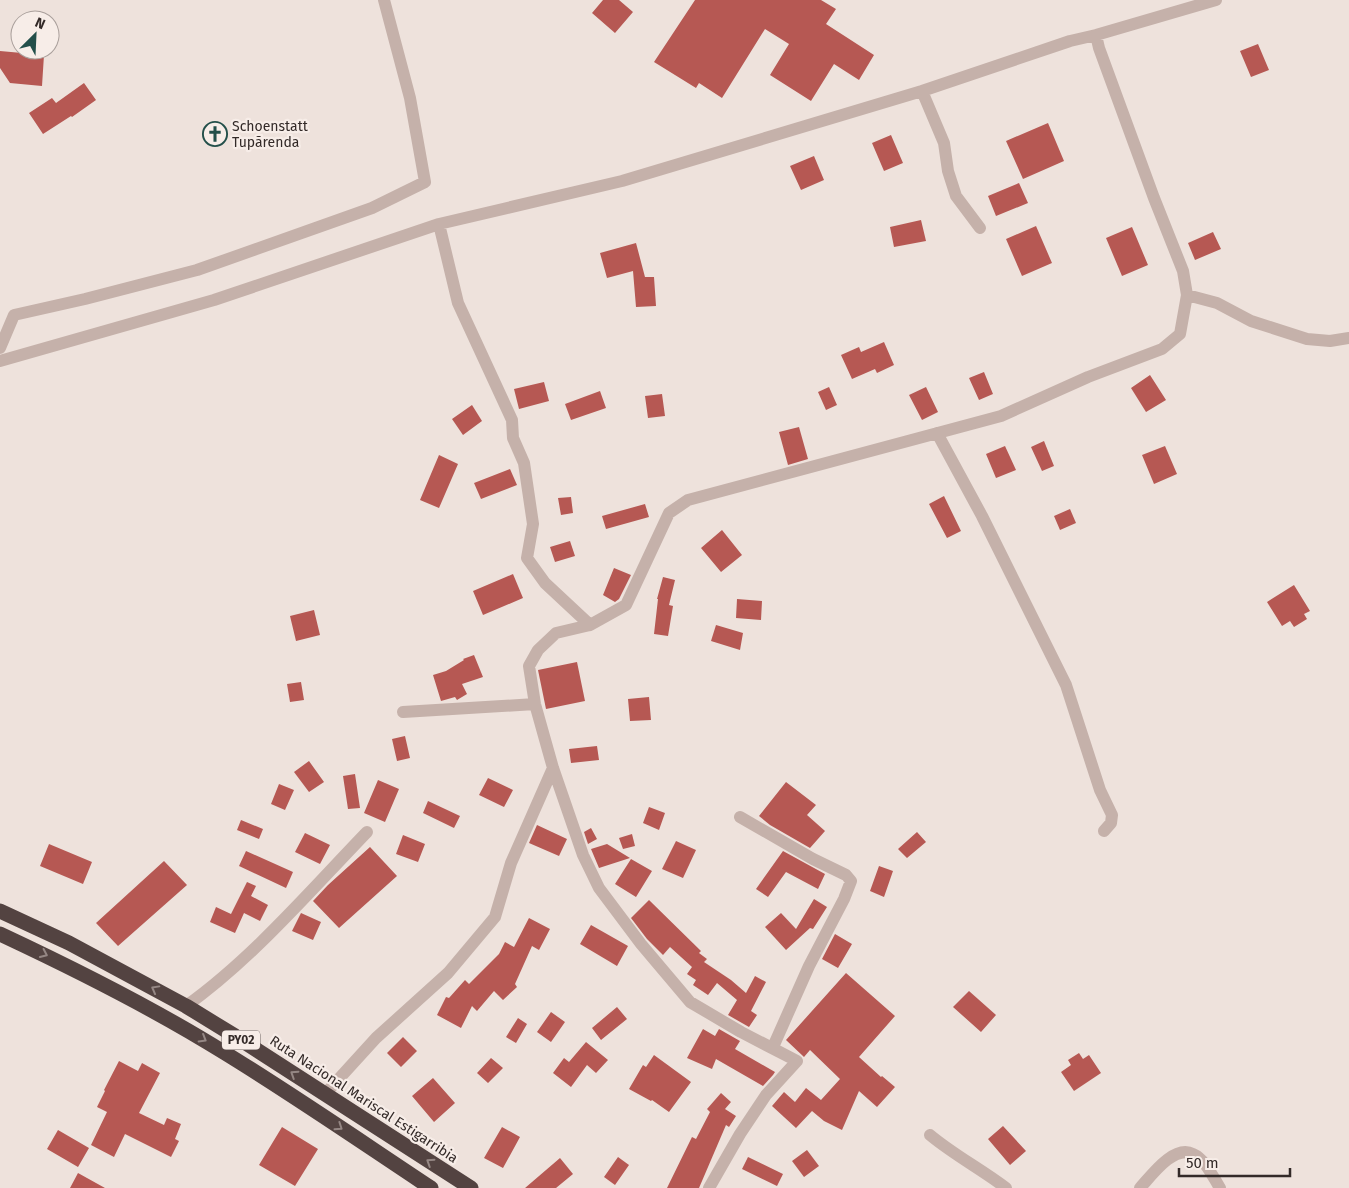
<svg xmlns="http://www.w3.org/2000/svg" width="1349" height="1188" font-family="'Fira Sans',sans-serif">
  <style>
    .building { fill: #b65853 }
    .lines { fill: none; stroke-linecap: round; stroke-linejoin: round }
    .minor { stroke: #c5b1aa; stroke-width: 12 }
    .highway { stroke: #534341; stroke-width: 15 }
    .oneway { stroke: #958784 }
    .labels { text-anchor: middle; stroke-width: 4.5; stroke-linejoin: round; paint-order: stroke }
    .shield { fill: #f7ede8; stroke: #6e6462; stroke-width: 1 }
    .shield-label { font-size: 12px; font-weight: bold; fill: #332a28 }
    .poi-label { font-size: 14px; fill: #332a28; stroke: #f7ede8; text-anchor: start }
    .street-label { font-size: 14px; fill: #332a28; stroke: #f7ede8 }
  </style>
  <rect width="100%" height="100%" fill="#eee2dc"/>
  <path class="building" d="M 603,0 L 619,0 L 633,12 L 615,33 L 592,13 Z
    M 695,0 L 821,0 L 836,9 L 826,24 L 874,55 L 859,80 L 834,64 L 811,101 L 770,75 L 789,44 L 765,29 L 722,98 L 699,83 L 696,88 L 654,62 Z
    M 1258,44 L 1269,70 L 1251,77 L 1240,51 Z
    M 0,51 L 44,55 L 42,86 L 10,83 L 0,68 Z
    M 84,83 L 96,100 L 72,117 L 71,116 L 43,134 L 29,113 L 52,98 L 56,103 Z
    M 1048,123 L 1064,161 L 1023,179 L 1006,141 Z
    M 891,135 L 903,163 L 884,171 L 872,143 Z
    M 814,156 L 824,180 L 801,190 L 790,166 Z
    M 1019,183 L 1028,203 L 996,216 L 988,196 Z
    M 921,220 L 926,241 L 894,247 L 890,227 Z
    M 1036,226 L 1052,263 L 1022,276 L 1006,239 Z
    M 1132,227 L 1148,265 L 1122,276 L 1106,238 Z
    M 1213,232 L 1221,249 L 1195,260 L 1188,243 Z
    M 636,243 L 645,277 L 654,277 L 656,306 L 636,307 L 633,271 L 607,278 L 600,253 Z
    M 884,342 L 894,365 L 877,373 L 875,369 L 852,379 L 841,355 L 859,347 L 861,352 Z
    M 984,372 L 993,394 L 979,400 L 969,378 Z
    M 1150,375 L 1166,400 L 1146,412 L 1131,388 Z
    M 544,382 L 549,401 L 519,409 L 514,389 Z
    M 829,387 L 837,405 L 826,410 L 818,392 Z
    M 926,387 L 938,412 L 922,420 L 909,395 Z
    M 600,391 L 606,408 L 571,420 L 565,404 Z
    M 662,394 L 665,416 L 648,418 L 645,396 Z
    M 472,405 L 482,421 L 463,435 L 452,419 Z
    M 799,427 L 808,459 L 788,465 L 779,432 Z
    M 1044,441 L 1054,466 L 1042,471 L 1031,447 Z
    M 1005,446 L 1016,470 L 996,478 L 986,454 Z
    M 1165,446 L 1177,474 L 1154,484 L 1142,455 Z
    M 439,455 L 458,464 L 439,508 L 420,500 Z
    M 510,469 L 517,485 L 481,499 L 474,483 Z
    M 944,496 L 961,531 L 947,538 L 929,504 Z
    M 571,497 L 573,513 L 561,515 L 558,498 Z
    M 645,504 L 649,517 L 606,529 L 602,516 Z
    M 1070,509 L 1076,523 L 1060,530 L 1054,516 Z
    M 722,530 L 742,555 L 721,572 L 701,548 Z
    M 570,541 L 575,556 L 555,562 L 550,547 Z
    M 614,568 L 631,575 L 619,599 L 615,602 L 603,595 Z
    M 513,574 L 523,598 L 483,615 L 473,591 Z
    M 663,577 L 675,580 L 669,605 L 673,606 L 668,636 L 654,634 L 658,599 L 657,599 Z
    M 1294,585 L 1310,611 L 1304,614 L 1307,619 L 1294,627 L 1290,621 L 1282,626 L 1267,602 Z
    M 737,599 L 762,601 L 761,620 L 736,618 Z
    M 314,610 L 320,635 L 296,641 L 290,616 Z
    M 716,625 L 743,633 L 740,650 L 711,641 Z
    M 474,655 L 483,677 L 462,684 L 467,694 L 457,700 L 455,697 L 441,701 L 433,675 L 446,671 L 464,660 L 463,659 Z
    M 577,662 L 585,701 L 546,709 L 538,670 Z
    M 301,682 L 304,700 L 290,702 L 287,684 Z
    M 649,697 L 651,720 L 630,721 L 628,699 Z
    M 405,736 L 410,758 L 397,761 L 392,739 Z
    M 597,746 L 599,760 L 571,763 L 569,749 Z
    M 309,761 L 324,782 L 309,792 L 294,772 Z
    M 355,774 L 360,808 L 348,809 L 343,776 Z
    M 488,778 L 513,790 L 504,807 L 479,795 Z
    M 378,780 L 399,789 L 385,822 L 364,813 Z
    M 786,782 L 816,805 L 807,815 L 825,831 L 810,848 L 770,825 L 759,816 Z
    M 279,784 L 294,790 L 285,810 L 271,804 Z
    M 428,801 L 460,816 L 454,828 L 423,813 Z
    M 649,807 L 665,813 L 659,830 L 643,823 Z
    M 241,820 L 263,829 L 259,839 L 237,830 Z
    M 537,825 L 567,839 L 559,856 L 529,843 Z
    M 591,828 L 597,839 L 588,844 L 584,832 Z
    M 917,832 L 926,842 L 907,858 L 898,849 Z
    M 305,833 L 330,845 L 320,864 L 295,852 Z
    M 632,834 L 635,846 L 623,849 L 619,838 Z
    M 403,835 L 425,844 L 418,862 L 396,854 Z
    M 676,841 L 696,850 L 683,878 L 662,869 Z
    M 49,844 L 92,862 L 83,884 L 40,866 Z
    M 607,844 L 630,858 L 599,868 L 591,849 Z
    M 370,847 L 397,876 L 339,928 L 313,901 L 328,885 Z
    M 246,851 L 293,872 L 286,888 L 239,866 Z
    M 783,851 L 825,874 L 818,889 L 786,872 L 768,897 L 756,889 Z
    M 631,859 L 652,871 L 636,897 L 615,884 Z
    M 164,861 L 187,885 L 118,946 L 96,923 Z
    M 879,866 L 893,871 L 884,897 L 870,891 Z
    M 247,882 L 256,886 L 251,896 L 268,905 L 260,921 L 244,913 L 235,933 L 210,922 L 216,907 L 231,914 Z
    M 814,899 L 827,907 L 813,929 L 810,928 L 786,950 L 765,927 L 781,913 L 796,929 Z
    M 649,900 L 701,951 L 699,953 L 707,959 L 704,962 L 731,980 L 746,993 L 755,976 L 766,982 L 751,1011 L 757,1015 L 749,1027 L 728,1015 L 737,1000 L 717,983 L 708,995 L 693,985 L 696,980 L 687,974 L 692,967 L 670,947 L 663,955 L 647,939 L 631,918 Z
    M 301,913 L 321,922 L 313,940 L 292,931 Z
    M 529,918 L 550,929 L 539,950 L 532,946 L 515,984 L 517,987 L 503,1000 L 494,991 L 477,1011 L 472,1006 L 461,1028 L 437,1015 L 446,997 L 449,998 L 465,980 L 469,984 L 499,954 L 505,942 L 514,947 Z
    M 591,925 L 628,946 L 617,966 L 580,944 Z
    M 835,934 L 852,944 L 838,968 L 822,959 Z
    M 846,973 L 895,1016 L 859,1057 L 881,1077 L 882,1076 L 895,1087 L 877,1107 L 859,1091 L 842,1130 L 824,1121 L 812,1111 L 796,1128 L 772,1106 L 784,1092 L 795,1102 L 806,1088 L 821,1100 L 840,1079 L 810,1050 L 804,1057 L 786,1040 Z
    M 969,991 L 996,1015 L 981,1032 L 953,1007 Z
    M 617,1007 L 627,1019 L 601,1040 L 592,1028 Z
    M 551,1012 L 565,1022 L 551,1042 L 537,1032 Z
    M 518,1018 L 527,1024 L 516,1043 L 506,1037 Z
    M 703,1029 L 715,1036 L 719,1029 L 740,1041 L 735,1049 L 775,1072 L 773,1075 L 763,1086 L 716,1059 L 712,1069 L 687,1058 Z
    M 403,1037 L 417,1051 L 401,1067 L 387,1053 Z
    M 586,1042 L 608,1060 L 596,1073 L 587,1065 L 571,1087 L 553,1073 L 564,1058 L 569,1062 Z
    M 1079,1053 L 1083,1059 L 1089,1055 L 1101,1073 L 1074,1091 L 1061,1072 L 1071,1065 L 1068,1060 Z
    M 654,1055 L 691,1082 L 669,1112 L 652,1100 L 651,1101 L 629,1089 L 643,1065 L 646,1067 Z
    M 491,1058 L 503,1068 L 488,1083 L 477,1073 Z
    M 119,1061 L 138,1071 L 142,1063 L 160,1073 L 139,1113 L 164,1125 L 167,1118 L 181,1124 L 175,1139 L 179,1141 L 171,1157 L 125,1134 L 114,1157 L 91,1145 L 107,1112 L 97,1107 L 105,1091 L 104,1090 Z
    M 433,1078 L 455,1103 L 434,1122 L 412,1096 Z
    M 721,1093 L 731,1102 L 725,1109 L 736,1116 L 729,1127 L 726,1125 L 699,1188 L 667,1188 L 692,1137 L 696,1139 L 710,1112 L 707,1109 Z
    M 1003,1126 L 1026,1151 L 1010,1165 L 988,1139 Z
    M 282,1127 L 318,1149 L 295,1186 L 259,1165 Z
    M 502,1127 L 520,1137 L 503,1168 L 484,1158 Z
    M 58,1130 L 89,1148 L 78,1167 L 47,1149 Z
    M 807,1150 L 819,1166 L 804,1177 L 792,1161 Z
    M 618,1157 L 629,1165 L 615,1185 L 604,1177 Z
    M 748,1157 L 783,1174 L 777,1186 L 742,1169 Z
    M 560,1158 L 573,1174 L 556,1188 L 525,1188 Z
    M 78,1173 L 105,1188 L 70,1188 Z"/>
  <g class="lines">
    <path class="minor" d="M 922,91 L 944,143 L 948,171 L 956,196 L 980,228
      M 439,224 L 458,303 L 512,420 L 513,438 L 524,463 L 533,524 L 527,558 L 545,583 L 590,625 L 626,605 L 669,513 L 688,500 L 1001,416 L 1088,377 L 1162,349 L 1180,334 L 1187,295 L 1183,271 L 1154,198 L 1099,48 L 1096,35
      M 1187,295 L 1217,303 L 1251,321 L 1307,339 L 1330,341 L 1349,338
      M 0,348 L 14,315 L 85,299 L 197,270 L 372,208 L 425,182 L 410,98 L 384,0
      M 0,361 L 214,300 L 439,224 L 622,181 L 922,91 L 1070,41 L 1096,35 L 1216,0
      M 937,433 L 982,516 L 1066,685 L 1100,790 L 1112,815 L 1111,823 L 1104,831
      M 590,625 L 556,633 L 538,650 L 529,666 L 535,704 L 553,768 L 583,855 L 599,888 L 641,944 L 690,1002 L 741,1032 L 797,1061 L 766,1095 L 740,1134 L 709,1188
      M 403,712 L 535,704
      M 740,817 L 813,859 L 846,875 L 851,881 L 844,899 L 809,966 L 773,1047
      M 186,1006 C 252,959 310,891 367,832
      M 325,1094 L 376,1038 L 448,973 L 495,917 L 511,863 L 553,768
      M 930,1135 C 954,1155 981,1169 1006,1188
      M 1140,1188 C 1151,1176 1174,1144 1193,1154 C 1205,1159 1213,1177 1220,1188"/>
    <path class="highway" d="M 0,911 L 69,943 L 186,1006 L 235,1036 L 471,1188
      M 0,934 C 77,970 153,1008 225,1053 C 295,1096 363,1143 431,1188"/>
  </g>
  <defs><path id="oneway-chevron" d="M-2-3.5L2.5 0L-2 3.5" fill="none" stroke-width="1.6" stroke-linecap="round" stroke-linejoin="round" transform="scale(1.25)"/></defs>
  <g class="oneway">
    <use href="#oneway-chevron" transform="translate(44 954) rotate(25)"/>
    <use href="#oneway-chevron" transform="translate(155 989) rotate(-151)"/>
    <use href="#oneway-chevron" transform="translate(203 1039) rotate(31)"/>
    <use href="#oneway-chevron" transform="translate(294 1074) rotate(-147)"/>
    <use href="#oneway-chevron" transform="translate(339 1127) rotate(34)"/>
    <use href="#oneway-chevron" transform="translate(430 1162) rotate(-147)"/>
  </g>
  <defs>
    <symbol id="church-ring" viewBox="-11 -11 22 22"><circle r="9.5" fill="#f7ede8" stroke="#234f4a" stroke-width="1.5"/><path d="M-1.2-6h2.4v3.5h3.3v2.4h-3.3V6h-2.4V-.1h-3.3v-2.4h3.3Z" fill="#234f4a"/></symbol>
  </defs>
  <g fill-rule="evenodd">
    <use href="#church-ring" x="201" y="120" width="28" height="28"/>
  </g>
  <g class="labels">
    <rect class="shield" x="222" y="1030.5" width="38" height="19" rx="4"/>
    <g class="shield-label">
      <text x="241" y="1044">PY02</text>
    </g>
    <g class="poi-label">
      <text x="232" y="131">Schoenstatt<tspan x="232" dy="16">Tupãrenda</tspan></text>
    </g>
    <g class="street-label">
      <text transform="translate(364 1099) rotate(33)" y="5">Ruta Nacional Mariscal Estigarribia</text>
    </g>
  </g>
  <g transform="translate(35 35) rotate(24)"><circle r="24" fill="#f7ede8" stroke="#a99f9b"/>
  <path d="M0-4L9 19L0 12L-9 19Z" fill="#234f4a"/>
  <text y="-8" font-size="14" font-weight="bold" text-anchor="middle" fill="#332a28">N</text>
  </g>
  <path d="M1179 1168v8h111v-8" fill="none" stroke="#332a28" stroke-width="2.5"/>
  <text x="1186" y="1168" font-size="15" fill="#332a28" stroke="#f7ede8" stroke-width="4" paint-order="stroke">50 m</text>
</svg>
